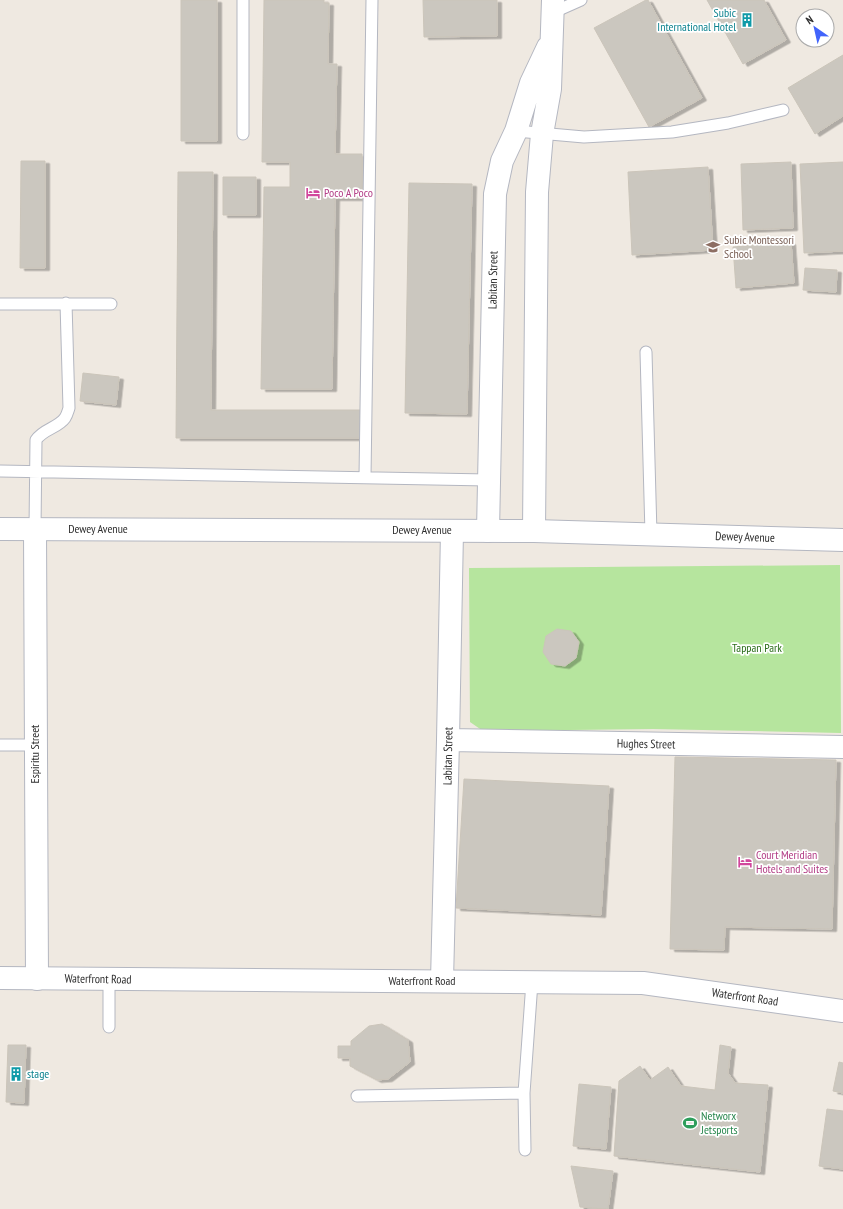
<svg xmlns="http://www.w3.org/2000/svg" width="843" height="1209" font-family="'PT Sans Narrow',sans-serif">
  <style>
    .green { fill: #b6e59e }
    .building { fill: #cbc7bf; stroke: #cbc5ba; filter: url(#shadow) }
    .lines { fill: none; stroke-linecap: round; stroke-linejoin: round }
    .service-casing { stroke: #b4b7c1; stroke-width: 13 }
    .minor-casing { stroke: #b4b7c1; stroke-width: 24 }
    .tertiary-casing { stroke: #b4b7c1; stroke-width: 24 }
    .secondary-casing { stroke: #b4b7c1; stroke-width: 24 }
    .service { stroke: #fff; stroke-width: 11 }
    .minor { stroke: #fff; stroke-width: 22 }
    .tertiary { stroke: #fff; stroke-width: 22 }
    .secondary { stroke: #fff; stroke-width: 22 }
    .labels { text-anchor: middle; stroke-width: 3.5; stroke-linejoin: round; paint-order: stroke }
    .culture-label { font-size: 12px; fill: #0d838f; stroke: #fff; text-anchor: end }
    .hotel-label { font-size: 12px; fill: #b23c85; stroke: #fff; text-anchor: start }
    .education-label { font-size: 12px; fill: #785e54; stroke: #fff; text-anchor: start }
    .street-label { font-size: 12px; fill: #2e2e2e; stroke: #fff }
    .park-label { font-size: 12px; fill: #2c6e1b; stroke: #fff }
    .leisure-label { font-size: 12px; fill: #27864d; stroke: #fff; text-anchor: start }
  </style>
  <defs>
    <filter id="shadow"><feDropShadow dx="4.5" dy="2.5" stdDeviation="0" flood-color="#0004"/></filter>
  </defs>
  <rect width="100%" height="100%" fill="#efe9e1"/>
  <path class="green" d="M 840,565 L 841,733 L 653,729 L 483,731 L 470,722 L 469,568 Z"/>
  <path class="building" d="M 181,0 L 217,0 L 217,141 L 181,141 Z
    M 264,0 L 324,0 L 324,3 L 329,3 L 328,64 L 337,64 L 335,154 L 362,154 L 362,198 L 335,198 L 332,389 L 261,389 L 264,187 L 290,187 L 290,162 L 262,162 Z
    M 423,0 L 497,0 L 497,36 L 424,37 Z
    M 646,0 L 648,0 L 702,98 L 649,127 L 594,28 Z
    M 707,0 L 764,0 L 786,40 L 743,64 Z
    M 843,55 L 843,116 L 815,134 L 788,88 Z
    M 21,161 L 45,161 L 45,268 L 20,268 Z
    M 791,162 L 793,228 L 743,230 L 741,164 Z
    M 843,162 L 843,251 L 804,253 L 800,164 Z
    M 708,167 L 713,250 L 632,255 L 628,172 Z
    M 178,172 L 213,172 L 211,410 L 360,410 L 360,438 L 176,438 Z
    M 223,177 L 256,177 L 256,215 L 223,215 Z
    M 409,183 L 472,184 L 467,414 L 405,413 Z
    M 791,242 L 794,283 L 736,288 L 733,247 Z
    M 805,268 L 837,270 L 836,292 L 803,290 Z
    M 83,373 L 119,377 L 116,405 L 80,401 Z
    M 557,629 L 571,631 L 579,642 L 576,658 L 565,666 L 551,664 L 543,652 L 546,636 Z
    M 675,757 L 836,760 L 832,929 L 725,927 L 724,950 L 670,949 Z
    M 464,779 L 609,786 L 601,915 L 456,908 Z
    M 382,1024 L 408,1040 L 410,1062 L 388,1079 L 377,1080 L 350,1066 L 350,1058 L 338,1058 L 338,1046 L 351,1046 L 351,1041 L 369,1026 Z
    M 8,1045 L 26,1045 L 24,1103 L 6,1102 Z
    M 720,1045 L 731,1047 L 728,1073 L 735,1083 L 768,1085 L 760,1172 L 614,1156 L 619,1081 L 640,1066 L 650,1080 L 668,1067 L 681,1086 L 715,1090 Z
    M 839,1062 L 843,1063 L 843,1093 L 833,1091 Z
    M 579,1084 L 611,1087 L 606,1149 L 573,1146 Z
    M 827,1109 L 843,1111 L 843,1169 L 819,1166 Z
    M 571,1166 L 613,1171 L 608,1209 L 580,1207 Z"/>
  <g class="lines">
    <defs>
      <path id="service" d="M 243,0 L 243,134
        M 554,12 L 581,0
        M 516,131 L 584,137 L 672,132 L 728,123 L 783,110
        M 0,304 L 111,304
        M 646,352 L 651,534
        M 0,471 L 488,480
        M 365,477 L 372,0
        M 35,529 L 36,440 C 43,429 58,428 65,418 C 67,415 68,411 69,408 L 66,303
        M 0,745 L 35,745
        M 109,1027 L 109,979
        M 357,1096 L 524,1093
        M 525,1150 L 524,1093 L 532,982"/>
      <path id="minor" d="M 35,529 L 37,979
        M 448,740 L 843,747
        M 442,981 L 448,740 L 452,531"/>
      <path id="tertiary" d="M 488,531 L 495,194 L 502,161 L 516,131 L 531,83 L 548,47
        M 534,531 L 537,192 L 542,134 L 550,89 L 553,0"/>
      <path id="secondary" d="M 0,529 L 534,531 L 843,540
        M 0,978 L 643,983 L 843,1011"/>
    </defs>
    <use href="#service" class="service-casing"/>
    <use href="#minor" class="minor-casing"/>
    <use href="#tertiary" class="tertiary-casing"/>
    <use href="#secondary" class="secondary-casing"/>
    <use href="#service" class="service"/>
    <use href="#minor" class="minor"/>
    <use href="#tertiary" class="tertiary"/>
    <use href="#secondary" class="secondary"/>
  </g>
  <defs>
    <symbol id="building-bare" viewBox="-9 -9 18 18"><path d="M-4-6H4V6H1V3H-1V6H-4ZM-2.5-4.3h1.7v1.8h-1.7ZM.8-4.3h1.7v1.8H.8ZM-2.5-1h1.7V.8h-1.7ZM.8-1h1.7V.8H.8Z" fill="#0f9aa8" stroke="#fff" stroke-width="2.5" paint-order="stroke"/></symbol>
    <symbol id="hotel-bare" viewBox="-9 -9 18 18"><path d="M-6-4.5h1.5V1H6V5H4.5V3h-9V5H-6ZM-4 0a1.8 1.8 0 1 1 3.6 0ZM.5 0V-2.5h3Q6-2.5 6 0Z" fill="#d1479c" stroke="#fff" stroke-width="2.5" paint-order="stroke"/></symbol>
    <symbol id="school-bare" viewBox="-9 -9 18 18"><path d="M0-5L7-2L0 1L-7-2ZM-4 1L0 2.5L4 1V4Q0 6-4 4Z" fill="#8d6e63" stroke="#fff" stroke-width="2.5" paint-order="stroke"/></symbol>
    <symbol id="stadium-bare" viewBox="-9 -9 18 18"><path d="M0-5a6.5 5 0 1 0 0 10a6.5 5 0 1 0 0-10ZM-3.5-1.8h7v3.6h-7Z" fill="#2e9e5b" stroke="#fff" stroke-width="2.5" paint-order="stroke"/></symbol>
  </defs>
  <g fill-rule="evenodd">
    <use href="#building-bare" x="737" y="10" width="20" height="20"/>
    <use href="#hotel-bare" x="303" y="183" width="20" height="20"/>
    <use href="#school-bare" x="703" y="237" width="20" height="20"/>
    <use href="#hotel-bare" x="735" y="852" width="20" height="20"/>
    <use href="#building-bare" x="6" y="1064" width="20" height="20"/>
    <use href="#stadium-bare" x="680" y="1113" width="20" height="20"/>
  </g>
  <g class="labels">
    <g class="culture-label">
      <text x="736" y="17">Subic<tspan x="736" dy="14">International Hotel</tspan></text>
      <text x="27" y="1078" text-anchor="start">stage</text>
    </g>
    <g class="hotel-label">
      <text x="324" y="197">Poco A Poco</text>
      <text x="756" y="859">Court Meridian<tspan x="756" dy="14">Hotels and Suites</tspan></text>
    </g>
    <g class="education-label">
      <text x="724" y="244">Subic Montessori<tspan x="724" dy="14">School</tspan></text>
    </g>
    <g class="street-label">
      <text transform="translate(493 280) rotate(-89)" y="4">Labitan Street</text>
      <text x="98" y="533">Dewey Avenue</text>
      <text x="422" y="534">Dewey Avenue</text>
      <text transform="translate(745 537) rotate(2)" y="4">Dewey Avenue</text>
      <text transform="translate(646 744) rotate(1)" y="4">Hughes Street</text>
      <text transform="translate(35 754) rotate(-90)" y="4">Espiritu Street</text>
      <text transform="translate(448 756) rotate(-89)" y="4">Labitan Street</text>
      <text transform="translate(98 979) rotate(1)" y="4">Waterfront Road</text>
      <text x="422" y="985">Waterfront Road</text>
      <text transform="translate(745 997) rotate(8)" y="4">Waterfront Road</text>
    </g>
    <g class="park-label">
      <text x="757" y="652">Tappan Park</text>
    </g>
    <g class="leisure-label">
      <text x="701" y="1120">Networx<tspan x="701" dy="14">Jetsports</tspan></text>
    </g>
  </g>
  <g transform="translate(815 28) rotate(326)"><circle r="19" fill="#ffffff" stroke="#ababab"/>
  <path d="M0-3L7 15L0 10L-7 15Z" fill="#4264fb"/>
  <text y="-6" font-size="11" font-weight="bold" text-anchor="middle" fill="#2e2e2e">N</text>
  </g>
</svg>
